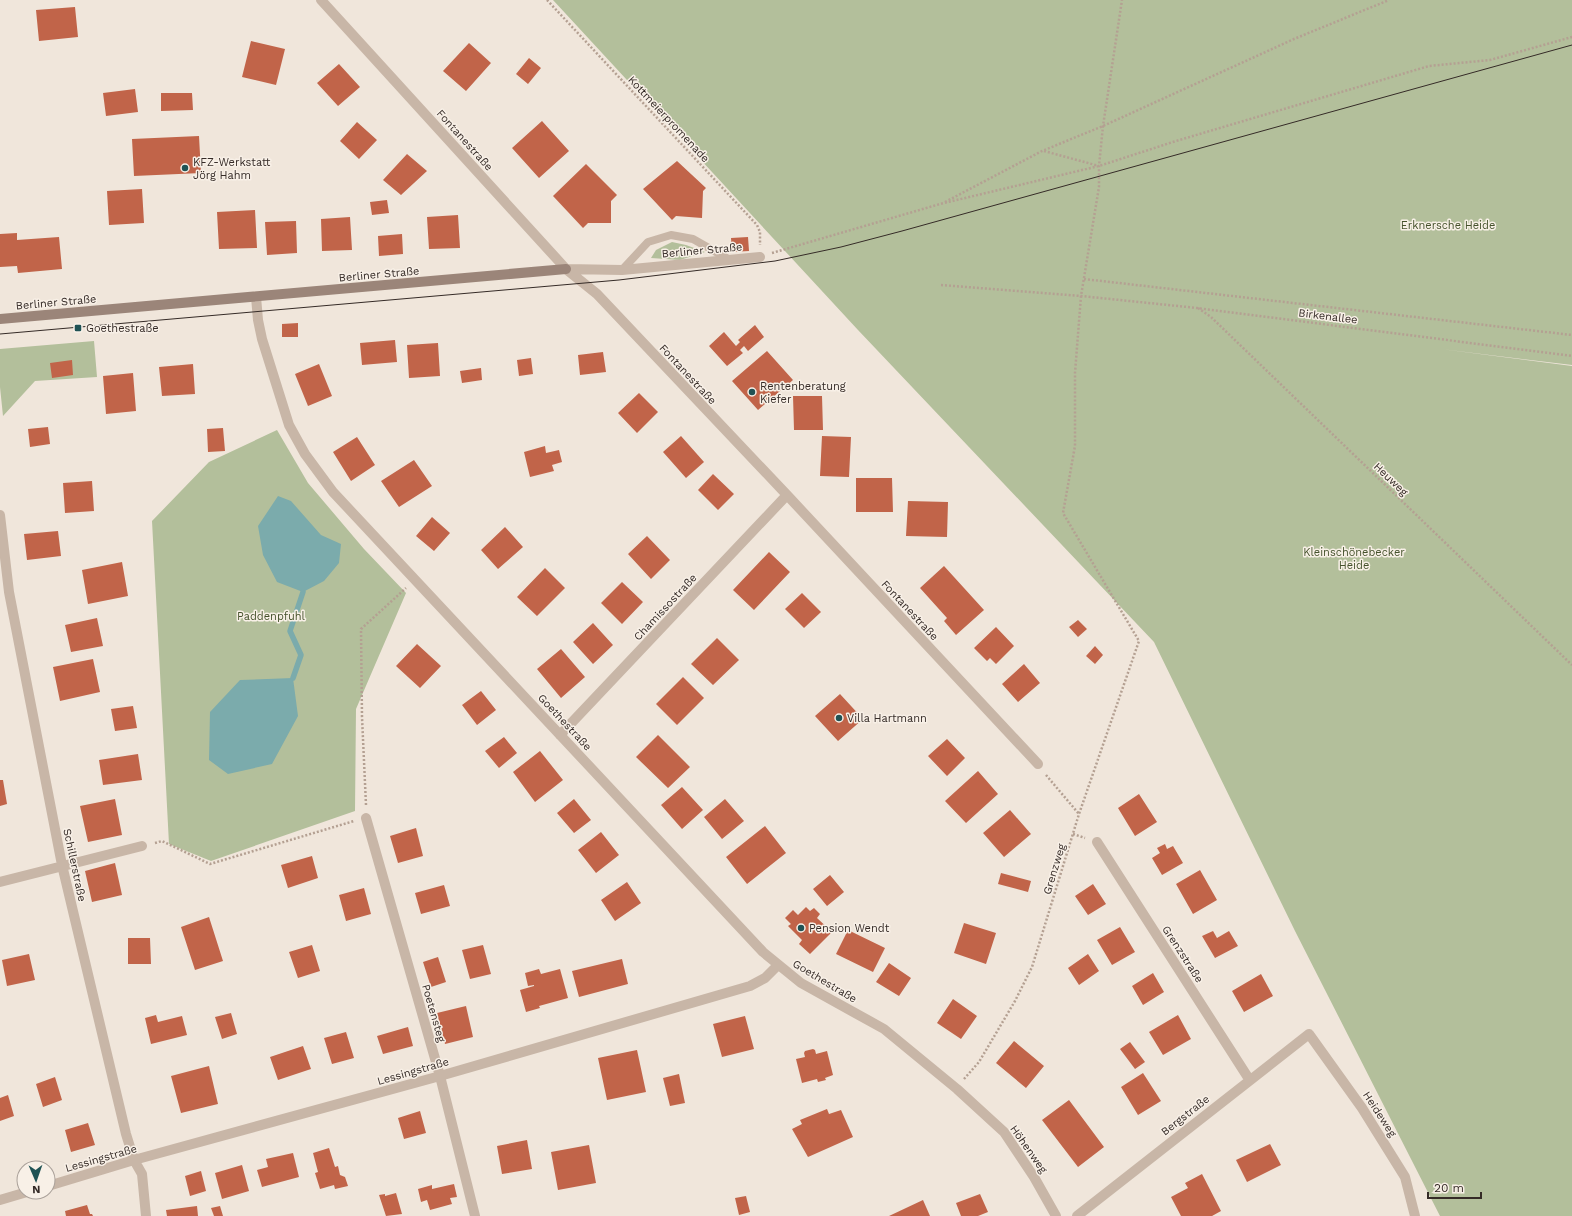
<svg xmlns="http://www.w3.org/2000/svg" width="1572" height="1216" font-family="'Work Sans',sans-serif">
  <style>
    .green { fill: #b3bf9b }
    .water { fill: #7babac }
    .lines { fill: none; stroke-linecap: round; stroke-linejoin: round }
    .stream { stroke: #7babac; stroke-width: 5.5 }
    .building { fill: #c16449 }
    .path { stroke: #b4a092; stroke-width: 2.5; stroke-dasharray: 2 2; stroke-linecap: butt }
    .lane { stroke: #c8b6a7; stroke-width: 8 }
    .street { stroke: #c8b6a7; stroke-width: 10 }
    .secondary { stroke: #9b8579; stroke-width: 10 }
    .tram { stroke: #352b27; stroke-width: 1 }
    .poi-dot { fill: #1f5254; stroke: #f8f0e7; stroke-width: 1.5 }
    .labels { text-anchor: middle; stroke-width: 3; stroke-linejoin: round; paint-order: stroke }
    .street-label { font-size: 11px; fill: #352b27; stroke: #f8f0e7 }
    .poi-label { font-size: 11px; fill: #352b27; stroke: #f8f0e7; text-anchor: start }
    .park-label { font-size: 11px; fill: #45522c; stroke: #f8f0e7 }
  </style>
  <rect width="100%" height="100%" fill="#f0e6db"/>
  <path class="green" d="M 553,0 L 1572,0 L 1572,365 L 1441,349 L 1572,366 L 1572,1216 L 1440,1216 L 1295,931 L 1154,642 L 858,330 Z
    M 672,242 L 686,245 L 705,252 L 680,260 L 651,258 L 656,250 Z
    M 94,341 L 97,377 L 35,381 L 3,416 L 0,387 L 0,349 Z
    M 277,430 L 308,483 L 364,549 L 406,593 L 356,709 L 355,811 L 211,861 L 169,844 L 152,521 L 209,462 Z"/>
  <path class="water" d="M 278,496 L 291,501 L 321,535 L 341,544 L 339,563 L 324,581 L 303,592 L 277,582 L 263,555 L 258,526 Z
    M 293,678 L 298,716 L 272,764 L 228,774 L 209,760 L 210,712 L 240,680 Z"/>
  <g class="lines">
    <path class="stream" d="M 293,678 L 301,655 L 290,631 L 303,592"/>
  </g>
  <path class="building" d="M 75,7 L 78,37 L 39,41 L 36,10 Z
    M 251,41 L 285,49 L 276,85 L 242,77 Z
    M 469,43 L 491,63 L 466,91 L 443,71 Z
    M 529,58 L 541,68 L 528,84 L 516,74 Z
    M 339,64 L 360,87 L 338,106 L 317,83 Z
    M 135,89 L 138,112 L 106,116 L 103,93 Z
    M 161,93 L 192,93 L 193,110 L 161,111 Z
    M 542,121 L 569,151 L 539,178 L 512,148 Z
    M 357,122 L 377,140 L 359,159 L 340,141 Z
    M 199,136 L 201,173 L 134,176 L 132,139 Z
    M 407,154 L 427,171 L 401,195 L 383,180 Z
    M 677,161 L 706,188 L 703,191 L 702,218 L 676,216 L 672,220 L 643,189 Z
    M 586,164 L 617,195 L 611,201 L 611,223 L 588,223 L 583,228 L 553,196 Z
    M 142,189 L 144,223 L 109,225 L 107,191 Z
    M 387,200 L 389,213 L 372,215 L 370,202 Z
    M 255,210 L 257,248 L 219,249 L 217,212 Z
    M 458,215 L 460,248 L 429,249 L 427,217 Z
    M 350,217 L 352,250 L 322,251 L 321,219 Z
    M 296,221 L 297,253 L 267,255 L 265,222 Z
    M 17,233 L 17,240 L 59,237 L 62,269 L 18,273 L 17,266 L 0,267 L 0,234 Z
    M 402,234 L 403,254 L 379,256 L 378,236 Z
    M 748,237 L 749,251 L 732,252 L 731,238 Z
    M 298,323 L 298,337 L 282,337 L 282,324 Z
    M 755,325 L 764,337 L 748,351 L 744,346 L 740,350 L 743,353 L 727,366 L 709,346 L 724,332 L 736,346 L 740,342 L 738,340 Z
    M 395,340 L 397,362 L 362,365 L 360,343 Z
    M 438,343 L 440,376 L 409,378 L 407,345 Z
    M 767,351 L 793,380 L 758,410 L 732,381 Z
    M 603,352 L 606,372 L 580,375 L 578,355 Z
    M 531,358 L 533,374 L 519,376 L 517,360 Z
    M 72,360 L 73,375 L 52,378 L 50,363 Z
    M 193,364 L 195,394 L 162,396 L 159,367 Z
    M 319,364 L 332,396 L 308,406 L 295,374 Z
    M 481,368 L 482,380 L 462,383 L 460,371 Z
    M 133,373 L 136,411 L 106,414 L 103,376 Z
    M 639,393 L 658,412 L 637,433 L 618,413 Z
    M 793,396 L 822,396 L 823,430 L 794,430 Z
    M 48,427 L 50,444 L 30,447 L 28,429 Z
    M 223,428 L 225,451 L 208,452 L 207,429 Z
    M 681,436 L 704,462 L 686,478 L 663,452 Z
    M 822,436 L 851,437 L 849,477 L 820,476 Z
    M 357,437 L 375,465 L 351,481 L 333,452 Z
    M 545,446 L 546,453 L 559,450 L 562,462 L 552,465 L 554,471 L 530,477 L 524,452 Z
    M 414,460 L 432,486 L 399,507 L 381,481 Z
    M 713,474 L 734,494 L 718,510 L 698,490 Z
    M 856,478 L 892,478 L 893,512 L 856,512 Z
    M 92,481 L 94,511 L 65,513 L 63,483 Z
    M 908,501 L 948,502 L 947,537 L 906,536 Z
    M 432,517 L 450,533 L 434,551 L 416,536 Z
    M 505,527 L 523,547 L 498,569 L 481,550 Z
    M 58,531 L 61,556 L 27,560 L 24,534 Z
    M 647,536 L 670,560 L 651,579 L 628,554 Z
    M 769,552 L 790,572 L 754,610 L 733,590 Z
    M 122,562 L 128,596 L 88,604 L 82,570 Z
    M 944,566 L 984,610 L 956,635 L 944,621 L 947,618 L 920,588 Z
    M 545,568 L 565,588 L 537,616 L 517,597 Z
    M 622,582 L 643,602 L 622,624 L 601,603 Z
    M 802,593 L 821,612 L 804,628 L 785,609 Z
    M 97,618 L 103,646 L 71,652 L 65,625 Z
    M 1078,620 L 1087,629 L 1078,637 L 1069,627 Z
    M 593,623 L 613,645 L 593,664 L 573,642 Z
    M 996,627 L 1014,646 L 996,664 L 990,658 L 987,661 L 974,648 Z
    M 717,638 L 739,660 L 713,685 L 691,664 Z
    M 417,644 L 441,666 L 420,688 L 396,666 Z
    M 1095,646 L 1103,655 L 1095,664 L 1086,656 Z
    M 561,649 L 585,677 L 561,698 L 537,669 Z
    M 93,659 L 100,692 L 60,701 L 53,667 Z
    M 1024,664 L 1040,683 L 1018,702 L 1002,684 Z
    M 683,677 L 704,698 L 677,725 L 656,704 Z
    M 481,691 L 496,710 L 477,725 L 462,705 Z
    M 840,694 L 863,719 L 838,741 L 815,716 Z
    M 133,706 L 137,728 L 115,731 L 111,709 Z
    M 658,735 L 690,767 L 668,788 L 636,757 Z
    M 504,737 L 517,753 L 499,768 L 485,751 Z
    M 947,739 L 965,758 L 947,776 L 928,756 Z
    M 540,751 L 563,780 L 535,802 L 513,772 Z
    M 138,754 L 142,780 L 103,785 L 99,760 Z
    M 978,771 L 998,794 L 966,823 L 945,801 Z
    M 0,780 L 3,780 L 7,804 L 0,806 Z
    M 682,787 L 703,810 L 682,829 L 661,805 Z
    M 1139,794 L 1157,822 L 1135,836 L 1118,808 Z
    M 115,799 L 122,835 L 88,842 L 80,806 Z
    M 574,799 L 591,820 L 574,833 L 557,813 Z
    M 725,799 L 744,821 L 722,839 L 704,817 Z
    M 1010,810 L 1031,834 L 1004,857 L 983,833 Z
    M 765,826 L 786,853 L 747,884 L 726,857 Z
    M 416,828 L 423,856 L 398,863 L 390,836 Z
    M 601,832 L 619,855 L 596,873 L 578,850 Z
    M 1165,844 L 1167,849 L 1173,846 L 1183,863 L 1162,875 L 1152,858 L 1160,853 L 1157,848 Z
    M 312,856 L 318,878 L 288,888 L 281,865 Z
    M 115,863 L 122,895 L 92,902 L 85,871 Z
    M 1200,870 L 1217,900 L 1193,914 L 1176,884 Z
    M 1001,873 L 1031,881 L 1028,892 L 998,884 Z
    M 830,875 L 844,892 L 827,906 L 813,889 Z
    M 627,882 L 641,903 L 615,921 L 601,900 Z
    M 1093,884 L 1106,904 L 1088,915 L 1075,896 Z
    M 444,885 L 450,906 L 421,914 L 415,893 Z
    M 364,888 L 371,914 L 346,921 L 339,895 Z
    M 806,907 L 810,911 L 814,908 L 820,914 L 817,918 L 832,932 L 810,954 L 799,944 L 802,940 L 788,926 L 791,924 L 785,918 L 793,910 L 798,915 Z
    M 209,917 L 223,961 L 195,970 L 181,927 Z
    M 964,923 L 996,933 L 986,964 L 954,953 Z
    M 1120,927 L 1135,952 L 1112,965 L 1097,940 Z
    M 848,930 L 885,948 L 873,972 L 836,954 Z
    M 1213,931 L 1217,938 L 1229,931 L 1238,946 L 1215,958 L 1202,936 Z
    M 128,938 L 150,938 L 151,964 L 128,964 Z
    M 312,945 L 320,971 L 298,978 L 289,952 Z
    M 483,945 L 491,974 L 470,979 L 462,950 Z
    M 29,954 L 35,980 L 7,986 L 2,960 Z
    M 1088,954 L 1099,971 L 1079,985 L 1068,968 Z
    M 438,957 L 446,982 L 431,987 L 423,962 Z
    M 622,959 L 628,984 L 579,997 L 572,971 Z
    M 889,963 L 911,978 L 899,996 L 876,982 Z
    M 539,969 L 541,974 L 560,969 L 568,998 L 539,1006 L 540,1008 L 526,1012 L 520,990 L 534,986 L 534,985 L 528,986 L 525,973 Z
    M 1153,973 L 1164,992 L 1143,1005 L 1132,986 Z
    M 1261,974 L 1273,996 L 1244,1012 L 1232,991 Z
    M 953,999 L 977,1016 L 961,1039 L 937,1023 Z
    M 466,1006 L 473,1037 L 445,1044 L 437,1013 Z
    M 231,1013 L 237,1034 L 222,1039 L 215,1017 Z
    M 156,1015 L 158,1022 L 182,1016 L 187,1035 L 151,1044 L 145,1018 Z
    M 1178,1015 L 1191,1039 L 1163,1055 L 1149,1032 Z
    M 745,1016 L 754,1049 L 722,1057 L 713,1024 Z
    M 408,1027 L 413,1046 L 383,1054 L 377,1036 Z
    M 346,1032 L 354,1058 L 332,1064 L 324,1038 Z
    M 1014,1041 L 1044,1066 L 1026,1088 L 996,1063 Z
    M 1130,1042 L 1145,1062 L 1135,1069 L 1120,1049 Z
    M 303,1046 L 311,1069 L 278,1080 L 270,1057 Z
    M 813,1049 L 815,1050 L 816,1054 L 827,1051 L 833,1075 L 825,1078 L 826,1080 L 818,1082 L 817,1079 L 802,1083 L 796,1059 L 805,1057 L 804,1053 L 805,1051 Z
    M 637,1050 L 646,1092 L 607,1100 L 598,1058 Z
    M 209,1066 L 218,1104 L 181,1113 L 171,1076 Z
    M 1143,1073 L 1161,1101 L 1138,1115 L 1121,1087 Z
    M 679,1074 L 685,1103 L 670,1106 L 663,1078 Z
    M 55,1077 L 62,1100 L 43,1107 L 36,1084 Z
    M 8,1095 L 14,1116 L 0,1121 L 0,1098 Z
    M 1069,1100 L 1104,1147 L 1078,1167 L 1042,1120 Z
    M 827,1109 L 829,1114 L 841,1110 L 853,1137 L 808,1157 L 792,1129 L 802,1124 L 800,1120 Z
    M 420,1111 L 426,1133 L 404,1139 L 398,1118 Z
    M 88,1123 L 95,1145 L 71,1152 L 65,1130 Z
    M 527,1140 L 532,1169 L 502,1174 L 497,1146 Z
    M 1270,1144 L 1281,1165 L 1247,1182 L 1236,1160 Z
    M 589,1145 L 596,1183 L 558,1190 L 551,1152 Z
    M 329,1148 L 335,1167 L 338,1166 L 340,1175 L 345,1177 L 348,1186 L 335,1189 L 334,1185 L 320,1189 L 315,1173 L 318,1172 L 313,1153 Z
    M 293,1153 L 299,1177 L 262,1187 L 257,1170 L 268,1167 L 266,1159 Z
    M 242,1165 L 249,1191 L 222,1199 L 215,1173 Z
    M 201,1171 L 206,1191 L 190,1196 L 185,1176 Z
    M 1202,1174 L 1221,1211 L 1212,1216 L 1181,1216 L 1171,1197 L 1188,1188 L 1185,1183 Z
    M 454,1184 L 457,1197 L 450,1198 L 452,1204 L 430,1210 L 427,1200 L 421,1202 L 418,1189 L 432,1185 L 432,1189 Z
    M 396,1193 L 402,1214 L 386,1216 L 379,1195 L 385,1194 L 385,1196 Z
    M 980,1194 L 988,1212 L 978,1216 L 961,1216 L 956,1203 Z
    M 746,1196 L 750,1212 L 739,1215 L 735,1198 Z
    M 923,1200 L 930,1216 L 889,1216 Z
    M 87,1205 L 90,1214 L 92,1214 L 93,1216 L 66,1216 L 65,1211 Z
    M 197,1206 L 198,1216 L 167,1216 L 166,1210 Z
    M 220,1206 L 223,1216 L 214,1216 L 211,1208 Z"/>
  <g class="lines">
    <path class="path" d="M 547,0 L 757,225 L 760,232 L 760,245
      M 1044,151 L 1099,166
      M 945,202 L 1042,151 L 1103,126 L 1294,39 L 1389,0
      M 772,253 L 940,204 L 1099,166 L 1176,141 L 1429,66 L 1490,60 L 1572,37
      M 1084,279 L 1572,335
      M 941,285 L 1081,296 L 1197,308 L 1572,356
      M 1198,308 L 1211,317 L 1572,665
      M 1046,775 L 1079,814
      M 366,805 L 362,717 L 361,629 L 406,588
      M 1073,834 L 1085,838
      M 155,843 L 162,841 L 210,864 L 354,821
      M 964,1079 L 979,1062 L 1015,1001 L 1032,967 L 1079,814 L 1139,641 L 1063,513 L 1075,446 L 1075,373 L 1081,296 L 1099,187 L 1099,166 L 1103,126 L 1122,0"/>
    <path class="lane" d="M 622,270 L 648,242 L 671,235 L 693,239 L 730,260"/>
    <path class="street" d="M 321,0 L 566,269 L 597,294 L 787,495 L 1038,764
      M 566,269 L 622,270 L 760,257
      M 256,297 L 258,320 L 262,339 L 289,425 L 305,454 L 333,492 L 763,952 L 801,983 L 884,1029 L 957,1089 L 1004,1132 L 1034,1177 L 1056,1216
      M 0,515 L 9,592 L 62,865 L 126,1134 L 134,1160 L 142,1174 L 146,1216
      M 560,735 L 787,495
      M 366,818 L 440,1076 L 475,1216
      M 1097,842 L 1249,1079
      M 0,882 L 142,846
      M 48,1186 L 134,1160 L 440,1076 L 750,986 L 765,978 L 778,965
      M 0,1200 L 27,1192
      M 1077,1216 L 1309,1034 L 1362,1108 L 1405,1177 L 1415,1216"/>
    <path class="secondary" d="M 0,319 L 566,269"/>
    <path class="tram" d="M 0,334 L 619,280 L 775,261 L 841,247 L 902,231 L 1572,45"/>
  </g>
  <g class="poi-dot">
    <circle cx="185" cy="168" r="4"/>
    <rect x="74" y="324" width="8" height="8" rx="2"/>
    <circle cx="752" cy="392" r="4"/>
    <circle cx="839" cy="718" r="4"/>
    <circle cx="801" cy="928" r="4"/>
  </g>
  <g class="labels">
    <g class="street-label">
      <text transform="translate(669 119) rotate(47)" y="4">Kottmeierpromenade</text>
      <text transform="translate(465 140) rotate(48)" y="4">Fontanestraße</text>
      <text transform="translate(702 250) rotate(-5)" y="4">Berliner Straße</text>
      <text transform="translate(379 274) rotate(-5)" y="4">Berliner Straße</text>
      <text transform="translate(56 302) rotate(-5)" y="4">Berliner Straße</text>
      <text transform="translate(1328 316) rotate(7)" y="4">Birkenallee</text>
      <text transform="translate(688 374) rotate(47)" y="4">Fontanestraße</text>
      <text transform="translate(1391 479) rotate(44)" y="4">Heuweg</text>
      <text transform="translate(665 607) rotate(-47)" y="4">Chamissostraße</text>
      <text transform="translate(910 610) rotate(47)" y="4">Fontanestraße</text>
      <text transform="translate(565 722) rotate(47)" y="4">Goethestraße</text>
      <text transform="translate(75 865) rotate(78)" y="4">Schillerstraße</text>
      <text transform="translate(1054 869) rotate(-73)" y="4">Grenzweg</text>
      <text transform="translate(1183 954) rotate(57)" y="4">Grenzstraße</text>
      <text transform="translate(825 981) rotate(31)" y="4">Goethestraße</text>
      <text transform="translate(434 1013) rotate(74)" y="4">Poetensteg</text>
      <text transform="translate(413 1071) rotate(-16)" y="4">Lessingstraße</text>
      <text transform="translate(1380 1114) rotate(57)" y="4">Heideweg</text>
      <text transform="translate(1185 1115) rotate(-38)" y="4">Bergstraße</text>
      <text transform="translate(1029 1149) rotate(55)" y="4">Höhenweg</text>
      <text transform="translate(101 1158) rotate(-16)" y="4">Lessingstraße</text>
    </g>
    <g class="poi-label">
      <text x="193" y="166">KFZ-Werkstatt<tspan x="193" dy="13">Jörg Hahm</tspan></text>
      <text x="86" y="332">Goethestraße</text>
      <text x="760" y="390">Rentenberatung<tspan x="760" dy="13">Kiefer</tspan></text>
      <text x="847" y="722">Villa Hartmann</text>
      <text x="809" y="932">Pension Wendt</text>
    </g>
    <g class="park-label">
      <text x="1448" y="229">Erknersche Heide</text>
      <text x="1354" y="556">Kleinschönebecker<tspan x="1354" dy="13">Heide</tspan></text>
      <text x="271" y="620">Paddenpfuhl</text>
    </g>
  </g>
  <g transform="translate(36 1180) rotate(178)"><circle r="19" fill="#f8f0e7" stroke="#aaa19a"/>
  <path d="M0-3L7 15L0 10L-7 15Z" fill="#1f5254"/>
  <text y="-6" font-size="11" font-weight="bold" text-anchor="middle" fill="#352b27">N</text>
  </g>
  <path d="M1428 1192v6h53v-6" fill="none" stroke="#352b27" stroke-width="2"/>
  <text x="1434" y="1192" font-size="12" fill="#352b27" stroke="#f8f0e7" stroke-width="3" paint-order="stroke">20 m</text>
</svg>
